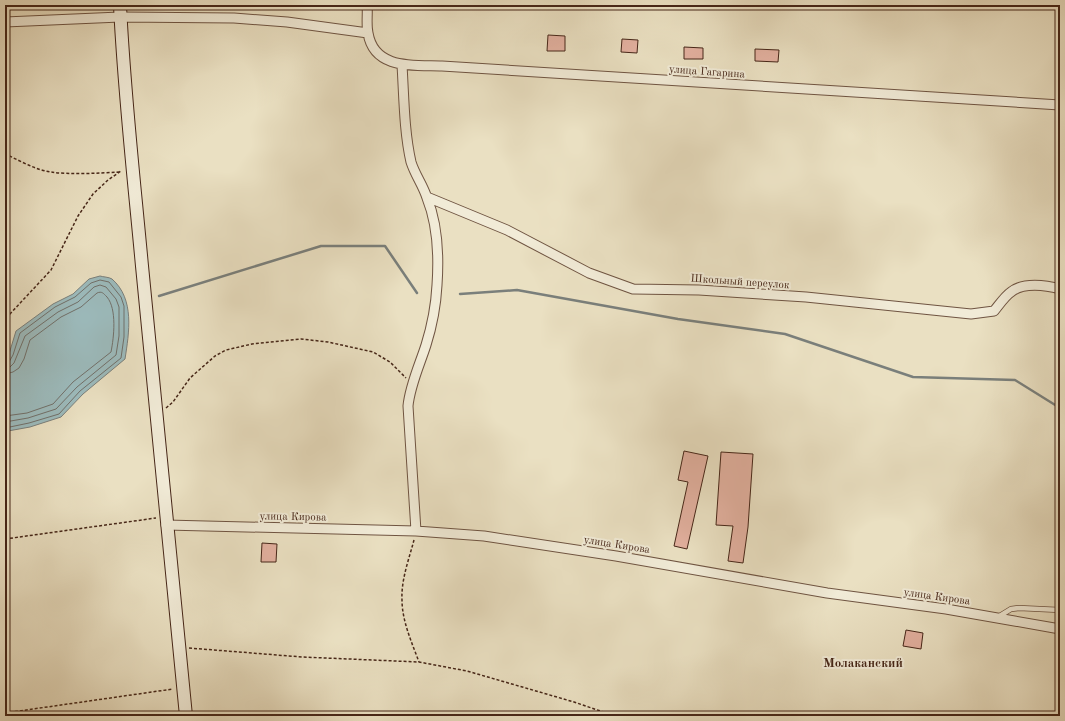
<svg xmlns="http://www.w3.org/2000/svg" width="1065" height="721" font-family="'Old Standard TT',serif">
  <style>
    .water { fill: #9cbbbd; stroke: #7a7f7b }
    .lines { fill: none; stroke-linecap: round; stroke-linejoin: round }
    .shore { stroke: #71706a; stroke-width: 1 }
    .stream { stroke: #7a7f7b; stroke-width: 2.5 }
    .building { fill: #e2b09f; stroke: #462618 }
    .service-casing { stroke: #6f5442; stroke-width: 6 }
    .minor-casing { stroke: #6f5442; stroke-width: 11 }
    .secondary-casing { stroke: #462618; stroke-width: 14 }
    .path { stroke: #462618; stroke-width: 1.5; stroke-dasharray: 3 2; stroke-linecap: butt }
    .service { stroke: #f1ebd7; stroke-width: 4.5 }
    .minor { stroke: #f1ebd7; stroke-width: 9 }
    .secondary { stroke: #f1ebd7; stroke-width: 12 }
    .labels { text-anchor: middle; stroke-width: 4; stroke-linejoin: round; paint-order: stroke }
    .street-label { font-size: 11px; fill: #462618; stroke: #f1ebd7 }
    .quarter-label { font-size: 13px; font-weight: bold; fill: #462618; stroke: #f1ebd7 }
  </style>
  <rect width="100%" height="100%" fill="#eae0c2"/>
  <filter id="stains"><feTurbulence type="fractalNoise" baseFrequency=".005" numOctaves="4"/><feColorMatrix values="0 0 0 0 .2 0 0 0 0 .09 0 0 0 0 .02 0 0 0 .5 -.17"/></filter>
  <radialGradient id="worn" r=".72"><stop offset=".6" stop-color="#630" stop-opacity="0"/><stop offset="1" stop-color="#630" stop-opacity=".3"/></radialGradient>
  <path class="water" d="M 100,276 C 103,277 109,277 112,279 C 135,299 129,333 125,359 L 83,394 L 61,417 L 30,427 L 8,431 L 5,432 L 5,362 L 9,354 L 16,331 L 53,304 L 73,294 L 89,279 Z"/>
  <g class="lines">
    <path class="shore" d="M 5,363 L 9,362 L 13,355 L 20,333 L 55,307 L 75,297 L 91,283 L 100,280 L 109,282 L 121,297 L 124,306 L 124,337 L 121,358 L 80,391 L 59,414 L 29,423 L 5,428
      M 5,368 L 10,367 L 14,363 L 25,336 L 58,312 L 78,302 L 94,287 L 100,285 L 106,287 L 116,299 L 119,307 L 119,336 L 116,355 L 77,387 L 56,409 L 28,418 L 5,422
      M 5,374 L 13,372 L 19,368 L 24,359 L 30,340 L 61,317 L 81,307 L 97,293 C 102,291 103,293 107,297 C 117,309 114,337 111,352 L 73,382 L 53,404 L 27,413 L 5,416"/>
    <path class="stream" d="M 460,294 L 517,290 L 678,319 L 785,334 L 913,377 L 1015,380 L 1060,408
      M 159,296 L 321,246 L 385,246 L 417,293"/>
  </g>
  <path class="building" d="M 548,35 L 565,36 L 565,51 L 547,51 Z
    M 622,39 L 638,40 L 637,53 L 621,52 Z
    M 684,47 L 703,48 L 703,59 L 684,59 Z
    M 755,49 L 779,50 L 778,62 L 755,61 Z
    M 684,451 L 708,456 L 687,549 L 674,546 L 688,482 L 678,480 Z
    M 721,452 L 753,454 L 748,527 L 743,563 L 728,561 L 733,526 L 716,525 Z
    M 262,543 L 277,544 L 276,562 L 261,562 Z
    M 906,630 L 923,633 L 921,649 L 903,646 Z"/>
  <g class="lines">
    <defs>
      <path id="service" d="M 998,617 L 1011,609 L 1019,608 L 1060,610"/>
      <path id="minor" d="M 367,5 C 368,14 366,24 368,33 C 374,70 414,65 442,66 L 1060,105
        M 5,22 L 120,17 L 234,18 L 287,22 L 368,33
        M 402,65 C 404,97 404,131 411,162 C 415,175 423,185 427,198 C 438,225 439,256 437,285 C 436,304 432,326 426,345 C 420,364 410,385 408,406 L 416,531
        M 427,197 L 507,230 L 589,273 L 633,289 L 699,290 L 806,297 L 971,314 L 994,311 C 999,305 1005,296 1011,292 C 1023,282 1046,285 1060,289
        M 166,525 L 416,531 L 484,536 L 616,556 L 827,593 L 946,609 L 1060,629"/>
      <path id="secondary" d="M 120,5 C 124,92 134,179 142,266 C 156,416 170,566 186,716"/>
    </defs>
    <use href="#service" class="service-casing"/>
    <use href="#minor" class="minor-casing"/>
    <use href="#secondary" class="secondary-casing"/>
    <path class="path" d="M 5,154 C 19,160 35,170 51,172 C 71,175 99,173 119,172
      M 5,323 L 9,315 L 51,270 L 78,216 L 93,194 L 108,180 L 121,171
      M 166,408 L 173,402 L 190,378 L 215,356 L 226,350 L 252,344 L 301,339 L 328,342 L 373,352 L 390,362 L 406,378
      M 5,539 L 156,518
      M 414,540 C 409,559 401,580 402,600 C 402,621 412,643 419,662
      M 189,648 L 302,657 L 419,662 L 467,671 L 574,702 L 615,716
      M 5,713 L 173,689"/>
    <use href="#service" class="service"/>
    <use href="#minor" class="minor"/>
    <use href="#secondary" class="secondary"/>
  </g>
  <g class="labels">
    <g class="street-label">
      <text transform="translate(707 71) rotate(4)" y="4">улица Гагарина</text>
      <text transform="translate(740 281) rotate(4)" y="4">Школьный переулок</text>
      <text transform="translate(293 516) rotate(1)" y="4">улица Кирова</text>
      <text transform="translate(617 544) rotate(9)" y="4">улица Кирова</text>
      <text transform="translate(937 596) rotate(8)" y="4">улица Кирова</text>
    </g>
    <g class="quarter-label">
      <text x="863" y="667">Молаканский</text>
    </g>
  </g>
  <rect width="1065" height="721" fill="none" stroke="#eae0c2" stroke-width="20"/>
  <rect x="6" y="6" width="1053" height="709" fill="none" stroke="#462618" stroke-width="2"/>
  <rect x="10" y="10" width="1045" height="701" fill="none" stroke="#462618"/>
  <rect width="100%" height="100%" filter="url(#stains)"/>
  <rect width="100%" height="100%" fill="url(#worn)"/>
</svg>
